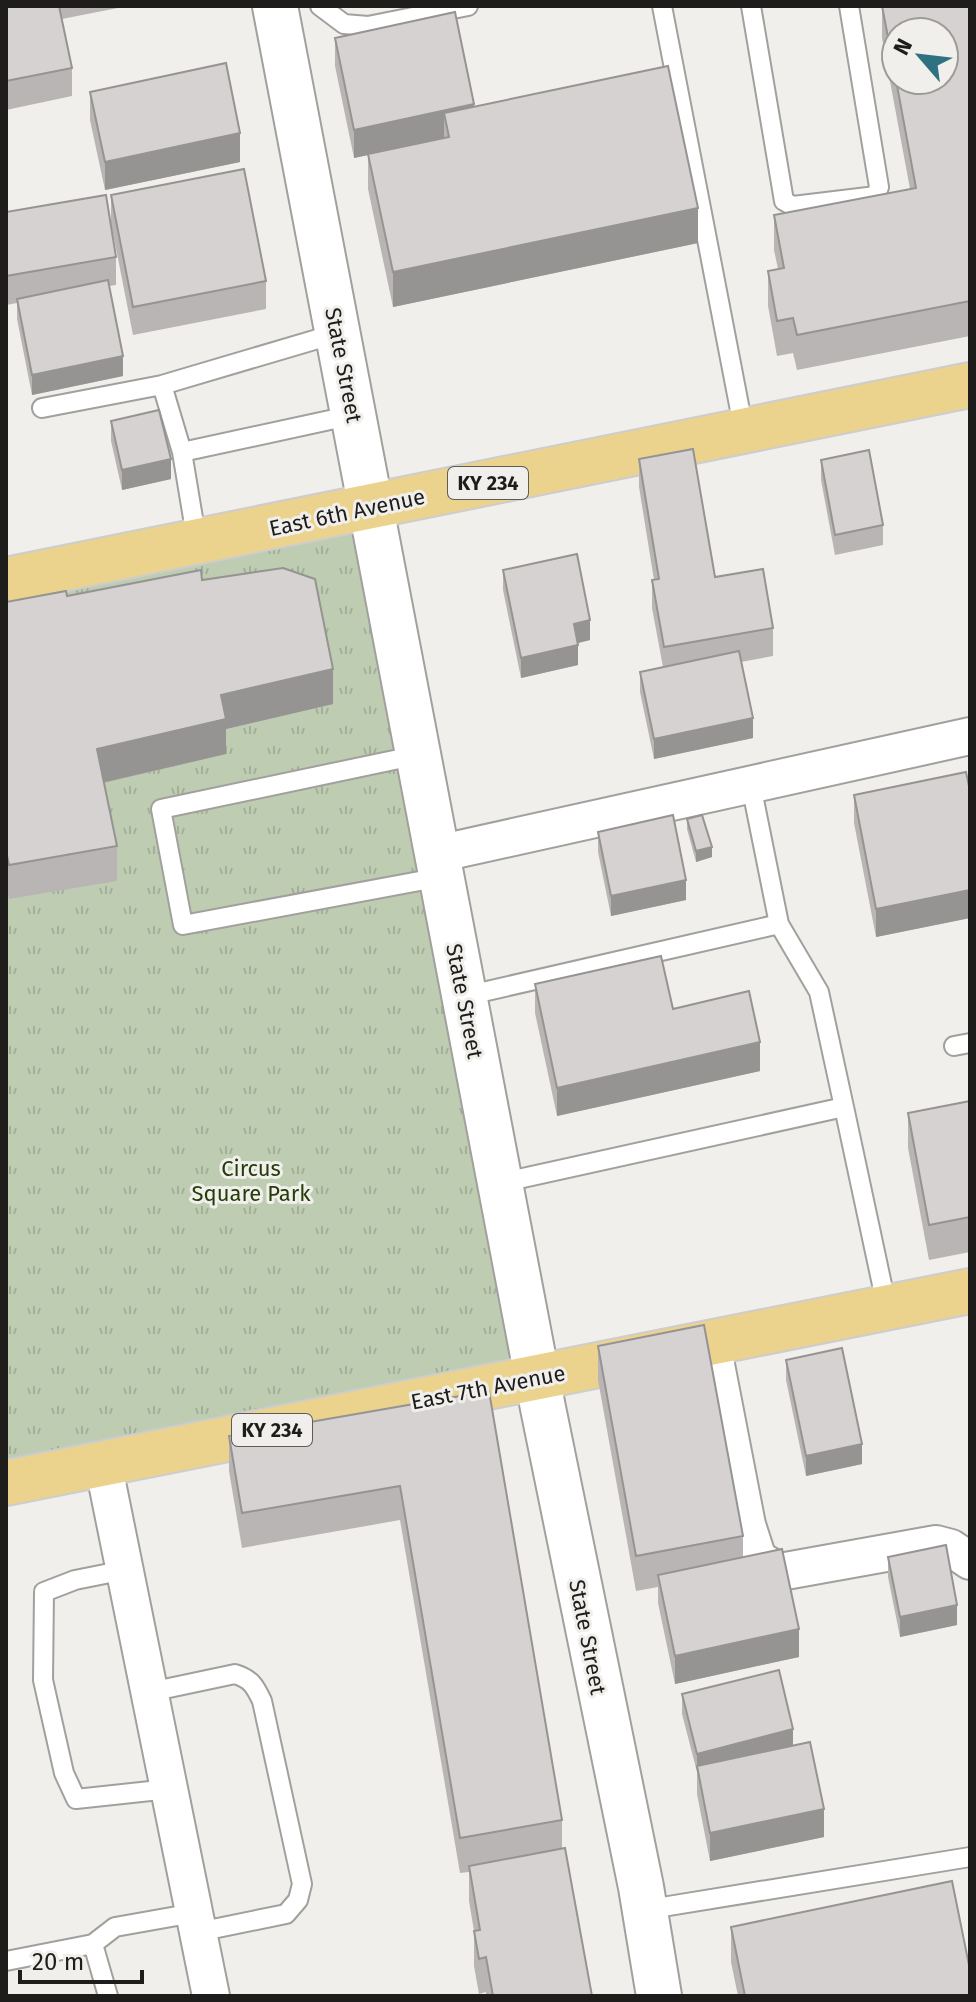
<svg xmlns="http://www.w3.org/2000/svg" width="976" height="2002" font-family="'Fira Sans',sans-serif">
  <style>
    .park { fill: url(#park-tufts) }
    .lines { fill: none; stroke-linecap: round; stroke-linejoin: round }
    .service-casing { stroke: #a2a09d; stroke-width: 22 }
    .minor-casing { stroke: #a2a09d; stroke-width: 40 }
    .tertiary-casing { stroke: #a2a09d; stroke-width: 48 }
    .primary-casing { stroke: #cecdcd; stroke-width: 48 }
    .service { stroke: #fff; stroke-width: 18 }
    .minor { stroke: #fff; stroke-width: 36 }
    .tertiary { stroke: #fff; stroke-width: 44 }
    .primary { stroke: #ebd38e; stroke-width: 44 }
    .wall { fill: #b9b5b5 }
    .shaded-wall { fill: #969393 }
    .building { fill: #d7d2d2; stroke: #969393; stroke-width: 2 }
    .labels { text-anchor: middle; stroke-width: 6; stroke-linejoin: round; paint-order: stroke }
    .shield { fill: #f1efec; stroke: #5d5c5a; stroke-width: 2 }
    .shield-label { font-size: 20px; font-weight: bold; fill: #1e1d1c }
    .street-label { font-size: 22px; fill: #1e1d1c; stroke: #f1efec }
    .park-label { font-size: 22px; fill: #243d08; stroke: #f1efec }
  </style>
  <defs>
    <pattern id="park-tufts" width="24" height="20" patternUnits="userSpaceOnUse" patternTransform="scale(2)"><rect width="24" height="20" fill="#becdb2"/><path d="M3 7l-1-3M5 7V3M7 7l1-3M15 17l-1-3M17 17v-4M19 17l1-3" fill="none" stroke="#a3b098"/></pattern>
  </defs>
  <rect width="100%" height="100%" fill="#f1efec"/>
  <path class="park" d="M 371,507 L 537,1376 L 6,1484 L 6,581 Z"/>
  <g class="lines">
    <defs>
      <path id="service" d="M 320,6 L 344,24 L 368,26 L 468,6
        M 662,6 L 744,431
        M 751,6 L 784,201 L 793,206 L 876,196 L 879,187 L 849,6
        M 42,408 L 162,385
        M 182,452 L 353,415
        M 197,542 L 182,452 L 162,385 L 338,333
        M 418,755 L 161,809 L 183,925 L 441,877
        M 751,785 L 779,924 L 819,992 L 844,1107
        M 465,996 L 779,924
        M 954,1046 L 970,1043
        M 500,1183 L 844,1107 L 887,1308
        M 125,1570 L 75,1580 L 44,1592 L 43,1680 L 64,1773 L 76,1799 L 169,1789
        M 150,1692 L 235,1674 C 251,1679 255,1686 262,1701 L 302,1884 L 298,1900 L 286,1914 L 198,1932
        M 644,1910 L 970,1857
        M 6,1961 L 93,1944
        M 108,1996 L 93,1944 L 115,1927 L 194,1913"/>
      <path id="minor" d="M 437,854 L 970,736
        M 712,1344 L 747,1525 L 758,1559 L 780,1572 L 936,1544 L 951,1548 L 970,1561
        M 103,1463 L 211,1996"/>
      <path id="tertiary" d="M 275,6 L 543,1408 L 641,1887 L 659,1996"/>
      <path id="primary" d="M 6,580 L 970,385
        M 6,1483 L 970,1291"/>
    </defs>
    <use href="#service" class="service-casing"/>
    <use href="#minor" class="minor-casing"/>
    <use href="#tertiary" class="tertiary-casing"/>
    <use href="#primary" class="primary-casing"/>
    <use href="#service" class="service"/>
    <use href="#minor" class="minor"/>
    <use href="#tertiary" class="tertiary"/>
    <use href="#primary" class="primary"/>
  </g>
  <path class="wall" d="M 6,6 L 128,6 L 62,19 L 72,68 L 72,96 L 6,110 Z
    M 882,6 L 970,6 L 970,336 L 797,370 L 793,353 L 777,356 L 768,306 L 768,271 L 778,269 L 774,250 L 774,215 L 910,189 L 882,38 Z
    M 335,38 L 474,107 L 698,243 L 393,307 L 368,189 L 368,155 L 354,158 L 335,66 Z
    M 90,92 L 240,162 L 105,190 L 90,120 Z
    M 111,195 L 266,281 L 266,309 L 133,335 L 111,223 Z
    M 6,212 L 116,257 L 116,285 L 109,286 L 123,376 L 32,395 L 17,319 L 17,303 L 6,305 Z
    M 111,421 L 171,479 L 122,490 L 111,441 Z
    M 639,459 L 715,577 L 773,628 L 773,656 L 741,662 L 753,738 L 654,759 L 640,692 L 640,672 L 663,667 L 652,608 L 652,580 L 654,580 L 639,487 Z
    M 821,460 L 883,525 L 883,545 L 835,555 L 821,480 Z
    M 503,570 L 590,640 L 578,643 L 578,665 L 521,678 L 503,590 Z
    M 202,580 L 333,704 L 226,729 L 226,754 L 104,783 L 117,846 L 117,881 L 9,899 L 6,886 L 6,602 Z
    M 970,791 L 970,918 L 876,937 L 854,823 L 854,795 Z
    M 687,819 L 712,857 L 696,862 L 687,829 Z
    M 598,832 L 686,900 L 611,916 L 598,852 Z
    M 535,984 L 673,1009 L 760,1071 L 557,1116 L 535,1013 Z
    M 970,1101 L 970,1252 L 929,1260 L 908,1148 L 908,1113 Z
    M 598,1346 L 743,1536 L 743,1557 L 799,1657 L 675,1684 L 658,1603 L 658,1587 L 636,1591 L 598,1380 Z
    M 786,1360 L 862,1464 L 806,1476 L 786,1380 Z
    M 489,1391 L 562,1820 L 562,1849 L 592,1996 L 486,1996 L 486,1992 L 479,1994 L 474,1966 L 474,1931 L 469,1901 L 469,1872 L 460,1873 L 400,1520 L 242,1548 L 229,1471 L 229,1436 Z
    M 888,1557 L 957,1625 L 900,1637 L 888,1577 Z
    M 682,1694 L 793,1745 L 824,1837 L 710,1861 L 697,1794 L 697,1772 L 682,1714 Z
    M 731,1927 L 970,1996 L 738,1996 L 731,1962 Z"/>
  <path class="shaded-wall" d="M 474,104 L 474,132 L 444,113 L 444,139 L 354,158 L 354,130 Z
    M 240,133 L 240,162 L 105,190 L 105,162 Z
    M 698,208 L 698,243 L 393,307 L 393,272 Z
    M 123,356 L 123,376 L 32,395 L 32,375 Z
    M 171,459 L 171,479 L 122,490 L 122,470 Z
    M 590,620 L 590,640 L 574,644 L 574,624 Z
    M 578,645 L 578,665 L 521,678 L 521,658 Z
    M 333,669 L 333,704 L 226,729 L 226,754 L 97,784 L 97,749 L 221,695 Z
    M 753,718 L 753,738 L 654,759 L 654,739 Z
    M 712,847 L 712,857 L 696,862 L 696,851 Z
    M 686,880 L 686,900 L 611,916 L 611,896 Z
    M 970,890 L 970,918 L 876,937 L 876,909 Z
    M 760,1042 L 760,1071 L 557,1116 L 557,1088 Z
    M 862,1444 L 862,1464 L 806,1476 L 806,1456 Z
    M 957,1605 L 957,1625 L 900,1637 L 900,1617 Z
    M 799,1629 L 799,1657 L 675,1684 L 675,1656 Z
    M 793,1729 L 793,1749 L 697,1767 L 697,1754 Z
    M 824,1809 L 824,1837 L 710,1861 L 710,1833 Z"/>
  <path class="building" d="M 6,6 L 59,6 L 72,68 L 6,81 Z
    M 882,6 L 970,6 L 970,301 L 797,335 L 793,318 L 777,321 L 768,271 L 784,268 L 774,215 L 916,188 L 896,80 L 944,80 L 944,32 L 896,32 L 896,79 Z
    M 455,12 L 474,104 L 354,130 L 335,38 Z
    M 226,63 L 240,133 L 105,162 L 90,92 Z
    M 668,66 L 698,208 L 393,272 L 368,154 L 449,137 L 444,113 Z
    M 244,169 L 266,281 L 133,307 L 111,195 Z
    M 106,195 L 116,257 L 6,276 L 6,212 Z
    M 108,280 L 123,356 L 32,375 L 17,299 Z
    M 159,410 L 171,459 L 122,470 L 111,421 Z
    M 693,449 L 715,577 L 763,569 L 773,628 L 664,647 L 652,580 L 659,579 L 639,459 Z
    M 869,450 L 883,525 L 835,535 L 821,460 Z
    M 577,554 L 590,620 L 574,624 L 578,645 L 521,658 L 503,570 Z
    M 283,568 L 315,579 L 333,669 L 221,695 L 226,719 L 97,749 L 117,846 L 9,865 L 6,851 L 6,602 L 66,591 L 67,596 L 201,570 L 202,580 Z
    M 739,651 L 753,718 L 654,739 L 640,672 Z
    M 966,772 L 970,791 L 970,890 L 876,909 L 854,795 Z
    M 673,815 L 686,880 L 611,896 L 598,832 Z
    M 702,815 L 712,847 L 696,851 L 687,819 Z
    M 661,956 L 673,1009 L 749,991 L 760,1042 L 557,1088 L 535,984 Z
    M 970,1101 L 970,1217 L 929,1225 L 908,1113 Z
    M 704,1325 L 743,1536 L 636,1556 L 598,1346 Z
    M 842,1348 L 862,1444 L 806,1456 L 786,1360 Z
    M 489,1391 L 562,1820 L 460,1838 L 400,1486 L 242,1513 L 229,1436 Z
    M 946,1545 L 957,1605 L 900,1617 L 888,1557 Z
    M 782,1549 L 799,1629 L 675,1656 L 658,1575 Z
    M 779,1670 L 793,1729 L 697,1754 L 682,1694 Z
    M 810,1742 L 824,1809 L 710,1833 L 697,1766 Z
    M 565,1848 L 592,1996 L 493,1996 L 486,1957 L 479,1959 L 474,1931 L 480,1930 L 469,1866 Z
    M 952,1881 L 970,1970 L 970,1996 L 745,1996 L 731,1927 Z"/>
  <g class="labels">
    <g class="shield">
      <rect x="448" y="467" width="80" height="32" rx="6"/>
      <rect x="232" y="1414" width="80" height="32" rx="6"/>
    </g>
    <g class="shield-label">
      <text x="488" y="490">KY 234</text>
      <text x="272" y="1437">KY 234</text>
    </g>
    <g class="street-label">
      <text transform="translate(344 365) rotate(79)" y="8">State Street</text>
      <text transform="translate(347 512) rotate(-12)" y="8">East 6th Avenue</text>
      <text transform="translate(465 1001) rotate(79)" y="8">State Street</text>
      <text transform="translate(488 1387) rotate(-11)" y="8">East 7th Avenue</text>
      <text transform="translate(588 1637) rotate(79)" y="8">State Street</text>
    </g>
    <g class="park-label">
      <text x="251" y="1176">Circus<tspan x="251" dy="25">Square Park</tspan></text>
    </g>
  </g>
  <rect width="976" height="2002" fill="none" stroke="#1e1d1c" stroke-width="16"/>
  <g transform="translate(920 56) rotate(298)"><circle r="38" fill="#f1efec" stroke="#9d9b99" stroke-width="2"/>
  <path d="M0-6L14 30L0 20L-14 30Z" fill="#2e7281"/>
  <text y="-12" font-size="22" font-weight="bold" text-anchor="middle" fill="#1e1d1c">N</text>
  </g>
  <path d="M20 1970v12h122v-12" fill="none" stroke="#1e1d1c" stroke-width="4"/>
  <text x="32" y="1970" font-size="24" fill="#1e1d1c" stroke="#f1efec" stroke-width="6" paint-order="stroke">20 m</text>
</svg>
